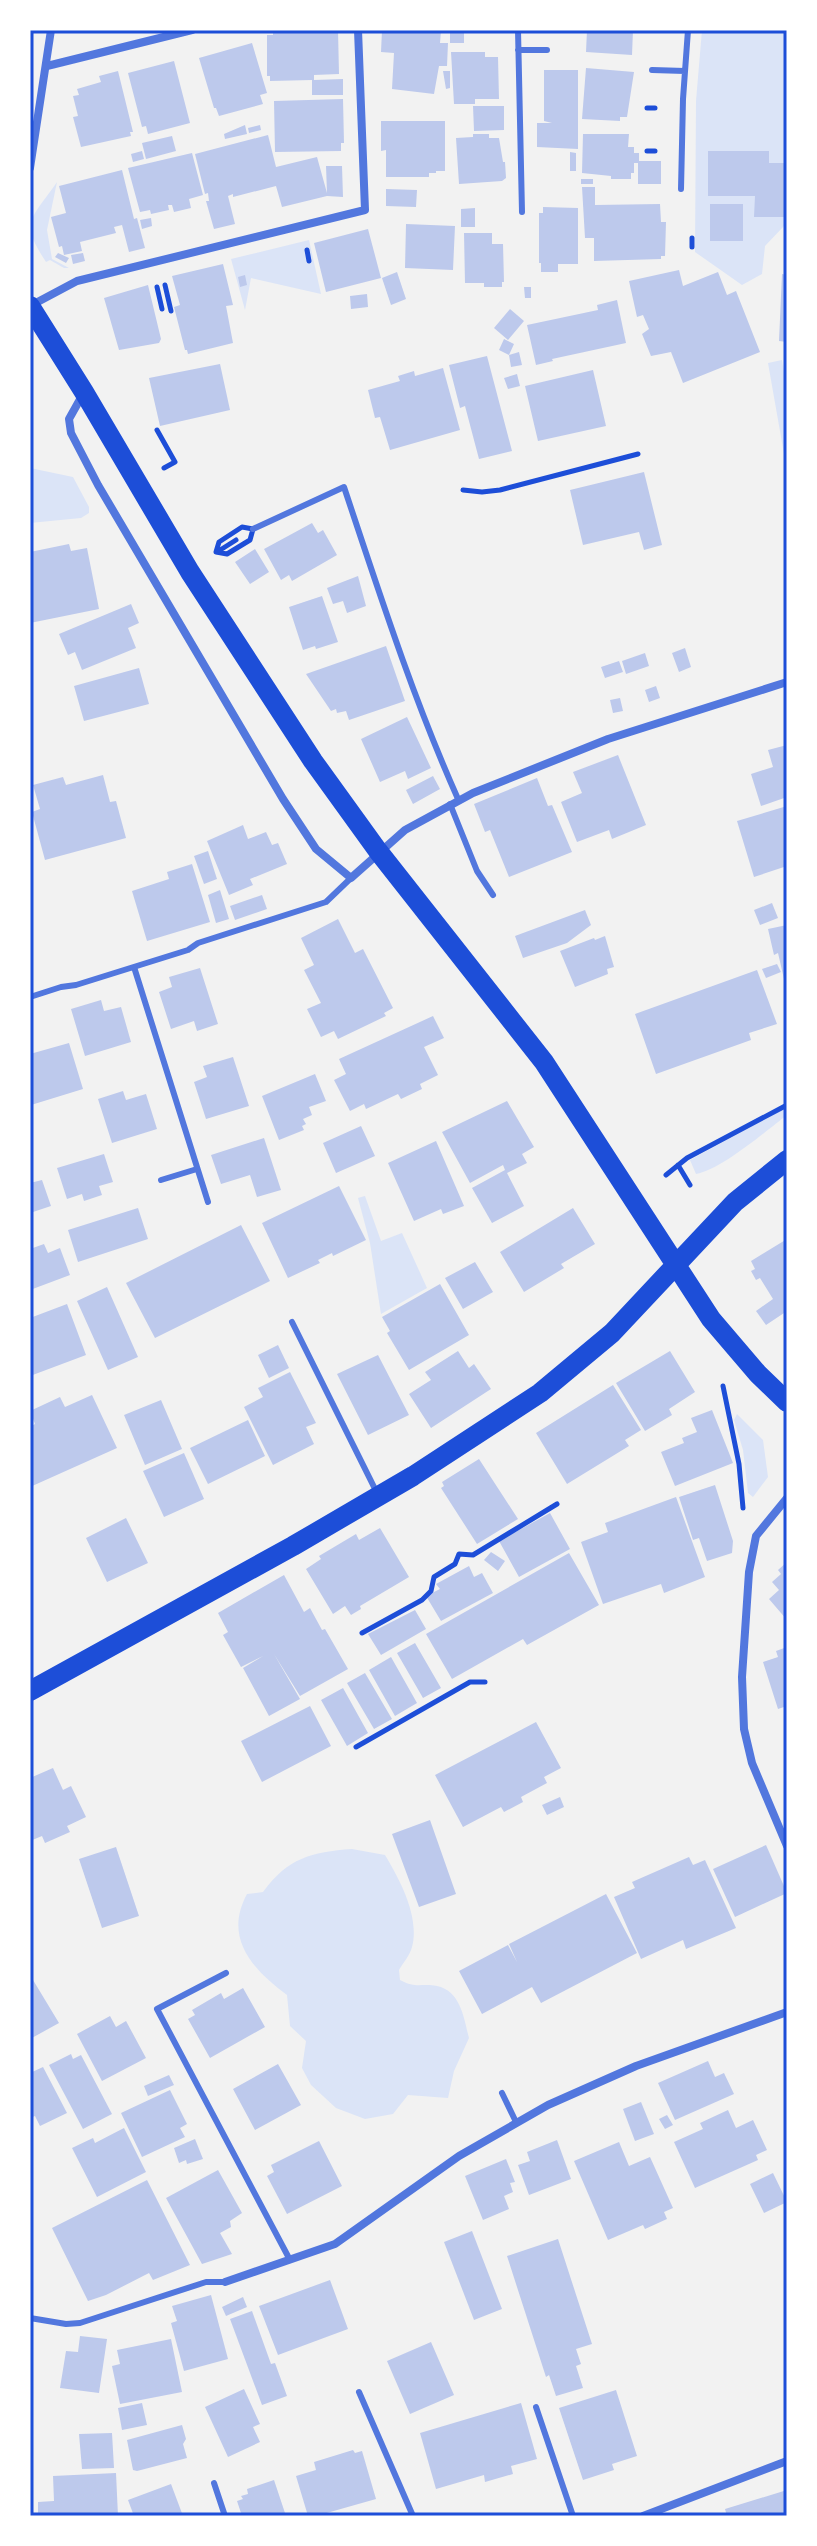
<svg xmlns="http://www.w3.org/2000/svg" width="817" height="2546" font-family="'Sofia Sans Condensed',sans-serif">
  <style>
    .green { fill: #dbe4f7 }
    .building { fill: #bdc9ec }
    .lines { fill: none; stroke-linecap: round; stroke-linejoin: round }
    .path { stroke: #1d4ed8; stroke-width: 5 }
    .service { stroke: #5277de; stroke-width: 6 }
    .minor { stroke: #5277de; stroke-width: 8 }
    .primary { stroke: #1d4ed8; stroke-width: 20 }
    .neatline { fill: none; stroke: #1d4ed8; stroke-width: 3 }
  </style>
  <rect width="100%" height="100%" fill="#f2f2f2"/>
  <path class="green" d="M 702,30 L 787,30 L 787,202 L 784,226 L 765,246 L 762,274 L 742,285 L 695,252 L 696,101 Z
    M 57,182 L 47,230 L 52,259 L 69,268 L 64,268 L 50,260 L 46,262 C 19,221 31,220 57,182 Z
    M 309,240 L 321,294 L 251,278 L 245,310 L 231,259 Z
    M 782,360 L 787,390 L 787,471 L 768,363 Z
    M 30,468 L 73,477 L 89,507 L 89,513 L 81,518 L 30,523 Z
    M 784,1109 L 787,1115 C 766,1131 721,1170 696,1174 L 690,1160 Z
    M 365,1196 L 381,1241 L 402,1233 L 427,1288 L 381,1314 L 370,1243 L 358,1198 Z
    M 737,1414 L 763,1440 L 768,1477 L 753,1497 L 748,1493 L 743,1450 L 734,1420 Z
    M 352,1849 L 385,1855 C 400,1880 420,1917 412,1947 C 410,1955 403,1963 399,1970 L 400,1980 C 417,1989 421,1983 437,1986 C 461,1991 464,2019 469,2038 L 454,2071 L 448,2098 L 408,2095 L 393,2114 L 365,2119 L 336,2108 L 311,2085 L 302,2068 L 306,2041 L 290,2026 L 287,1995 C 253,1970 223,1938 247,1894 L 263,1892 C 288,1858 311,1852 352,1849 Z"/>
  <path class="building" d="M 338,30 L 339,74 L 314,75 L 314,80 L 343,79 L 343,95 L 312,95 L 312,80 L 270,81 L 270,76 L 267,76 L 267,35 L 273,35 L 273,32 Z
    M 382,30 L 441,30 L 440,43 L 448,43 L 447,66 L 439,66 L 434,94 L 392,89 L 394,53 L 381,52 Z
    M 587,30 L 633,30 L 632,55 L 586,52 Z
    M 450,33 L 464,33 L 464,43 L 450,43 Z
    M 252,43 L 267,93 L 260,95 L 263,104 L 219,116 L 216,108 L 214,108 L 199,58 Z
    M 451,52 L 485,52 L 485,57 L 498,57 L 499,99 L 475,99 L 475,104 L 454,104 Z
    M 174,61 L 190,123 L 148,134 L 146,126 L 142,127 L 128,73 Z
    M 586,68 L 634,72 L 627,117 L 620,117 L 620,121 L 582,119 Z
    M 544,70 L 578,70 L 578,149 L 537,147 L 537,123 L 552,123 L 544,121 Z
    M 118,71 L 133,132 L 130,132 L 131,136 L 81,147 L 73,117 L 78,116 L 73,96 L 79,95 L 77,89 L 101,82 L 99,76 Z
    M 443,71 L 450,71 L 450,88 L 446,89 Z
    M 343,99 L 344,143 L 341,143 L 341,151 L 275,152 L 274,101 Z
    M 473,106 L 504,106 L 504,130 L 474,131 Z
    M 381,121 L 445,121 L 445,171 L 436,171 L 436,173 L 429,173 L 429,177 L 386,177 L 386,150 L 381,151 Z
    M 245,125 L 247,134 L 225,139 L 224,134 Z
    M 260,125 L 261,130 L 249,133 L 248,128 Z
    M 473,134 L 489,134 L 489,138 L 499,138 L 503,162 L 505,162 L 506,178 L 502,181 L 459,184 L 456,138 L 473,137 Z
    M 583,134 L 629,134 L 628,147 L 634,147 L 634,153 L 639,153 L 639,161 L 661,161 L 661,184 L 638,184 L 638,163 L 634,163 L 634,173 L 631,173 L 631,179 L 611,179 L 611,176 L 582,173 Z
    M 268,135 L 276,167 L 317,157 L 327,193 L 326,166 L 342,166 L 343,197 L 327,196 L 282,207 L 276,186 L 233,197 L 233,194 L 228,196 L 235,224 L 214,229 L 206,201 L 209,201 L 208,193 L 205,194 L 195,154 Z
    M 172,136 L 176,151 L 146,159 L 142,143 Z
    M 142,151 L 144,159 L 133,162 L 131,154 Z
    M 708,151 L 769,151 L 769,163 L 787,163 L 787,217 L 754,217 L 755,196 L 708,196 Z
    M 570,152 L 576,153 L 576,171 L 570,171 Z
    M 192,153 L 203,195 L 189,199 L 191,208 L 174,212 L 172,205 L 168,205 L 169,210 L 151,214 L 150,210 L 140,212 L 128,168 Z
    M 122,170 L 134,219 L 137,218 L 145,248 L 129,252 L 122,225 L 114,227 L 116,233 L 80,242 L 82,251 L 64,255 L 62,246 L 59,247 L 51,217 L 66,213 L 59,186 Z
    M 581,179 L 593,179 L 593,184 L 581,184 Z
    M 582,187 L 595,187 L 595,205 L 660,204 L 661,222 L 666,222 L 665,256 L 661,256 L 661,259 L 594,261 L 594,238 L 585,238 Z
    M 386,189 L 417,190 L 416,207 L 386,206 Z
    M 710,204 L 743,204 L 743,241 L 710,241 Z
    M 543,207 L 578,208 L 578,264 L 558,264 L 558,272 L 541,272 L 541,263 L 539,263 L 539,213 L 543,213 Z
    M 475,208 L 475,227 L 461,227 L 461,209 Z
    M 151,218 L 152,226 L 142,229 L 140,220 Z
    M 406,224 L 455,226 L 453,270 L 405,268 Z
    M 368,229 L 381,278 L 326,292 L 314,243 Z
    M 464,233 L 492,233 L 492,244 L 503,244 L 504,282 L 502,282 L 502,287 L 484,287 L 484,283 L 465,283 Z
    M 58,253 L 69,258 L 66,263 L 55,257 Z
    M 83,253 L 85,261 L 73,264 L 71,255 Z
    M 223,264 L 233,305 L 226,306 L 233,343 L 188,354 L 187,350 L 185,350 L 174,307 L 180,305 L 172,276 Z
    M 679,270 L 683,286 L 718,272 L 727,295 L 736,291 L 760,352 L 683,383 L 671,352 L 651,356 L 642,334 L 649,329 L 643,315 L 637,317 L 629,281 Z
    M 397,272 L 406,299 L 391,305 L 382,278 Z
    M 782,274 L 787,275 L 787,342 L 779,341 Z
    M 245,275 L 247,285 L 240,287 L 238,277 Z
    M 148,285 L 161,339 L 159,343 L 119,350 L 104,298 Z
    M 524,287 L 531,287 L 531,298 L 525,298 Z
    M 367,294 L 368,307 L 351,309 L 350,296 Z
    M 617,300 L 626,343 L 552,359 L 553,361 L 536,365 L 527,325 L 598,310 L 597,305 Z
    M 510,309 L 524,321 L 508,340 L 494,328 Z
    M 504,339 L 514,344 L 509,355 L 519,352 L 522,365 L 511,367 L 509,355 L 499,350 Z
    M 487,356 L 512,451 L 479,459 L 465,406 L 460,408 L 449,365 Z
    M 220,364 L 230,410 L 160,426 L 149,378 Z
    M 443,368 L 460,430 L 390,450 L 380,417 L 375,418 L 368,390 L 400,381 L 398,376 L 414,371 L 415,376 Z
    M 593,370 L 606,426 L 538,441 L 525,386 Z
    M 517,374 L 520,386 L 508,389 L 504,378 Z
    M 644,472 L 662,545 L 644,550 L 639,532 L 583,545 L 570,490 Z
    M 312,523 L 318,533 L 323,530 L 337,555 L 292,581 L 289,575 L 281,580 L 264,549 Z
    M 69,544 L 71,551 L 87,548 L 99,609 L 30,623 L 30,552 Z
    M 255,549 L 269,572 L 250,584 L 235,562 Z
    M 358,576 L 366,606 L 347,613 L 343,601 L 333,604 L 327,588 Z
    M 322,596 L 338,642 L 316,649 L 315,646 L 303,650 L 289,607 Z
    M 131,604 L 139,623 L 128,628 L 136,648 L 82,670 L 75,652 L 68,655 L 59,634 Z
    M 386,646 L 405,701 L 349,720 L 346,711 L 337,713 L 336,709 L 331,711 L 306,674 Z
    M 685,648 L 691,667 L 679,672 L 672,653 Z
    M 645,653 L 649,666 L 626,674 L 622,661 Z
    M 619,661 L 623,672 L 605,678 L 601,667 Z
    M 139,668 L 149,704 L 84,721 L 74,686 Z
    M 656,686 L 660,698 L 649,702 L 645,690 Z
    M 620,698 L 623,711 L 613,713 L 610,700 Z
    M 407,717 L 431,768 L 408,779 L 405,771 L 380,782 L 361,739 Z
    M 787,745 L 787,797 L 761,806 L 751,774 L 773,767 L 768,750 Z
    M 618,755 L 646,825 L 612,839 L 609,830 L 577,842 L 561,802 L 582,793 L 573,772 Z
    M 103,775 L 110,802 L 116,801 L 126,838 L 45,860 L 32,812 L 40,809 L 33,785 L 63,777 L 66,785 Z
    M 433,776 L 440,789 L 413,804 L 406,790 Z
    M 537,778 L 548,806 L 552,805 L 572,852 L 509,877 L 490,830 L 485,832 L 474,804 Z
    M 787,806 L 787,866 L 754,877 L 737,821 Z
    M 243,825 L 248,839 L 266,832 L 272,845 L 278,843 L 287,864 L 250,879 L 253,885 L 229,895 L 207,841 Z
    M 208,851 L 217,879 L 204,884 L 194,856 Z
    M 192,864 L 210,922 L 147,941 L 132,891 L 169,879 L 167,872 Z
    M 220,890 L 229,919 L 216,923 L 208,895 Z
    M 262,895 L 267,909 L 235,920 L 230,906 Z
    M 772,903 L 778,918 L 760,925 L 754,910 Z
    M 585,910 L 591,925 L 567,943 L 523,958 L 515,936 Z
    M 338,919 L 355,953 L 363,949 L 393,1008 L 384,1013 L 386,1016 L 338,1039 L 334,1031 L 321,1037 L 307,1009 L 321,1003 L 304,970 L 314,965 L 301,938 Z
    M 787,925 L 787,978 L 784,979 L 778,953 L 774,955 L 768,929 Z
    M 605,936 L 614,967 L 607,969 L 608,974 L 575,987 L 560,951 L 594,938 L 595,940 Z
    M 777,964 L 781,972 L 766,978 L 762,969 Z
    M 200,968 L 218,1024 L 197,1031 L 194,1021 L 171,1029 L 159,992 L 172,987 L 169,977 Z
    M 757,970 L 777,1024 L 749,1033 L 751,1040 L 656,1074 L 635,1014 Z
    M 101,1000 L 104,1011 L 121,1007 L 131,1042 L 85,1056 L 71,1009 Z
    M 433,1016 L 444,1038 L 424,1047 L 438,1075 L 420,1084 L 422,1089 L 401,1099 L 398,1094 L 366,1109 L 364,1104 L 350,1111 L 334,1080 L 346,1074 L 339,1059 Z
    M 69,1043 L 83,1089 L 31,1105 L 30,1054 Z
    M 233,1057 L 249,1106 L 206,1119 L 194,1082 L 207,1077 L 203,1066 Z
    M 315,1074 L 326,1101 L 309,1107 L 312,1115 L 303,1119 L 306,1124 L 302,1126 L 304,1130 L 279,1140 L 262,1096 Z
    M 123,1091 L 126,1100 L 146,1094 L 157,1129 L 112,1143 L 98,1099 Z
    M 507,1101 L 534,1147 L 522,1154 L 527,1163 L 507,1173 L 524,1206 L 492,1223 L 472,1188 L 505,1170 L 503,1165 L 470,1183 L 442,1132 Z
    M 361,1126 L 375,1156 L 336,1173 L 323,1143 Z
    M 264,1138 L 281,1190 L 257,1197 L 250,1175 L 221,1184 L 211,1155 Z
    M 436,1141 L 464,1206 L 443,1214 L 441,1209 L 414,1221 L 388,1163 Z
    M 104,1154 L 113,1182 L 99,1186 L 102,1195 L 84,1201 L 82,1194 L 67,1199 L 57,1168 Z
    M 42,1180 L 51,1206 L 30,1213 L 30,1183 Z
    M 339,1186 L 366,1240 L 333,1256 L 332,1253 L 318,1260 L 320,1263 L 288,1278 L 262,1223 Z
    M 138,1208 L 148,1239 L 78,1262 L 68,1230 Z
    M 573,1208 L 595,1244 L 561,1264 L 564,1268 L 524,1292 L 500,1252 Z
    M 241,1225 L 270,1281 L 155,1338 L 126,1283 Z
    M 787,1239 L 787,1311 L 766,1325 L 756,1311 L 773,1299 L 760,1278 L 756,1280 L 751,1271 L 755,1269 L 751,1261 Z
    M 44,1244 L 48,1253 L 60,1248 L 70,1275 L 30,1290 L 30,1249 Z
    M 475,1262 L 493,1292 L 463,1309 L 445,1278 Z
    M 440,1284 L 469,1335 L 409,1370 L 387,1333 L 390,1331 L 382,1317 Z
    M 107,1287 L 138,1357 L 108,1370 L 77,1301 Z
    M 67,1304 L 86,1355 L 30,1376 L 30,1318 Z
    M 278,1345 L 289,1368 L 269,1378 L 258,1355 Z
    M 458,1351 L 469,1368 L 474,1364 L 491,1389 L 431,1428 L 409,1394 L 431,1380 L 425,1372 Z
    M 670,1351 L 695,1392 L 669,1409 L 672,1415 L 645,1431 L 616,1383 Z
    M 378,1355 L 409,1415 L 368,1435 L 337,1374 Z
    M 290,1372 L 316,1423 L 306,1427 L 314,1444 L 273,1465 L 244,1407 L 263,1397 L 258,1388 Z
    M 613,1385 L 641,1430 L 625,1440 L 629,1446 L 567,1484 L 536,1433 Z
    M 92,1395 L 117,1448 L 30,1487 L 30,1427 L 35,1424 L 30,1411 L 60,1397 L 65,1407 Z
    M 161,1400 L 182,1449 L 145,1465 L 124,1415 Z
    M 712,1410 L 733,1463 L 675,1486 L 661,1452 L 684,1443 L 682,1438 L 697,1432 L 691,1418 Z
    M 248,1420 L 265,1456 L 208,1484 L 190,1448 Z
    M 184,1453 L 204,1499 L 164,1517 L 143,1471 Z
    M 479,1459 L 518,1519 L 477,1544 L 441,1488 L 444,1486 L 442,1482 Z
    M 715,1485 L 733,1541 L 732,1553 L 707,1561 L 699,1538 L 693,1540 L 679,1497 Z
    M 676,1497 L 705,1577 L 664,1593 L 661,1584 L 603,1604 L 581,1542 L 608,1532 L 605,1523 Z
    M 550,1513 L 570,1549 L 519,1577 L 499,1541 Z
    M 126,1518 L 148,1563 L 107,1582 L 86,1538 Z
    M 380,1528 L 409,1577 L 360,1606 L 361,1609 L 351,1615 L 345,1606 L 333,1614 L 306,1569 L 321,1559 L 319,1556 L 356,1534 L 359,1540 Z
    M 491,1552 L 505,1561 L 498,1571 L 484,1560 Z
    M 569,1553 L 599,1605 L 527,1645 L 523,1639 L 452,1679 L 426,1634 Z
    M 787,1562 L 787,1620 L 769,1599 L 779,1590 L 772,1582 L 781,1574 L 778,1570 Z
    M 469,1566 L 474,1577 L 482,1573 L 493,1593 L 441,1621 L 426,1596 L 440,1589 L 436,1584 Z
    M 284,1575 L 304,1612 L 310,1608 L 322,1630 L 325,1629 L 348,1669 L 300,1696 L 274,1654 L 300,1699 L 269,1716 L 243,1668 L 263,1656 L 241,1667 L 223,1635 L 228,1632 L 218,1613 Z
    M 415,1610 L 426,1629 L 381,1655 L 368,1634 Z
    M 415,1643 L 441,1688 L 423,1698 L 397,1653 Z
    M 787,1647 L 787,1706 L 778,1709 L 763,1662 L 778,1657 L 776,1651 Z
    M 391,1657 L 417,1703 L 395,1716 L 369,1670 Z
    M 365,1673 L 392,1719 L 374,1729 L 347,1683 Z
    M 343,1688 L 368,1733 L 347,1746 L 321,1700 Z
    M 310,1706 L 331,1746 L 262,1782 L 241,1741 Z
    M 536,1722 L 561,1768 L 544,1777 L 547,1783 L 521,1797 L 523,1802 L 504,1812 L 501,1807 L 463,1827 L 435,1775 Z
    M 53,1768 L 63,1790 L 71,1786 L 86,1817 L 67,1826 L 70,1832 L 45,1843 L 42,1836 L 30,1841 L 30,1778 Z
    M 560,1797 L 564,1807 L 547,1815 L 542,1805 Z
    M 430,1820 L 456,1894 L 419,1907 L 392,1834 Z
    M 766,1845 L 787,1893 L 735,1917 L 713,1869 Z
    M 116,1847 L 139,1916 L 102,1928 L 79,1859 Z
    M 689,1857 L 693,1865 L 705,1860 L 736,1928 L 686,1949 L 683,1940 L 641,1959 L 614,1897 L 635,1888 L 632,1882 Z
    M 606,1894 L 637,1953 L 541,2003 L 532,1987 L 482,2014 L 459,1971 L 508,1945 L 517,1962 L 509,1944 Z
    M 30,1975 L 59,2023 L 30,2039 Z
    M 243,1988 L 265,2027 L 210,2058 L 188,2019 L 195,2015 L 192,2010 L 221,1993 L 224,1999 Z
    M 110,2016 L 116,2027 L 126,2021 L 146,2058 L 102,2081 L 77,2034 Z
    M 71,2054 L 73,2059 L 81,2055 L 112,2114 L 83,2129 L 49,2065 Z
    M 708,2061 L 715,2077 L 724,2073 L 734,2094 L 675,2120 L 658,2083 Z
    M 278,2064 L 301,2105 L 255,2130 L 233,2089 Z
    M 43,2067 L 67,2113 L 40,2126 L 35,2116 L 30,2118 L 30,2073 Z
    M 169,2075 L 174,2085 L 148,2096 L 144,2086 Z
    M 170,2090 L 187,2124 L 180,2128 L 185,2137 L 142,2157 L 121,2113 Z
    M 641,2102 L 654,2134 L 635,2141 L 623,2109 Z
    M 728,2110 L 736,2128 L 753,2120 L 767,2150 L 756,2155 L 758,2160 L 695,2188 L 674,2142 L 703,2129 L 700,2123 Z
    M 667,2115 L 673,2125 L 665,2129 L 659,2119 Z
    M 124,2128 L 146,2172 L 97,2197 L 72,2148 L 93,2138 L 95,2143 Z
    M 195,2139 L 203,2159 L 187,2164 L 186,2160 L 179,2163 L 174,2148 Z
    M 557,2140 L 571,2179 L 529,2195 L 518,2165 L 530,2161 L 527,2152 Z
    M 319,2141 L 342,2186 L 287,2214 L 267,2176 L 274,2172 L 271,2165 Z
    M 619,2142 L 629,2166 L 650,2157 L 673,2208 L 664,2212 L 667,2219 L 645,2229 L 643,2225 L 608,2240 L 574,2161 Z
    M 506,2159 L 515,2182 L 510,2183 L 513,2192 L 504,2196 L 509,2209 L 483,2220 L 465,2176 Z
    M 218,2170 L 242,2213 L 230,2221 L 231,2227 L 220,2233 L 232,2254 L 202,2264 L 166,2198 Z
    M 773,2173 L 787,2202 L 764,2213 L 750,2184 Z
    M 147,2180 L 190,2265 L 153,2280 L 149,2273 L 106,2295 L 88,2301 L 52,2228 Z
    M 472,2231 L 502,2309 L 474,2320 L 444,2242 Z
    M 558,2239 L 592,2344 L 576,2349 L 581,2364 L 576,2366 L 583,2388 L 556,2396 L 549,2375 L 546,2377 L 507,2256 Z
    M 330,2280 L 348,2329 L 278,2355 L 259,2306 Z
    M 211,2295 L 228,2359 L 184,2371 L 171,2323 L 177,2321 L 172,2306 Z
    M 243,2297 L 247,2307 L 226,2316 L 222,2307 Z
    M 252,2311 L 271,2364 L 275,2363 L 287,2396 L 262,2405 L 230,2319 Z
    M 80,2336 L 107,2339 L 99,2393 L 60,2388 L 66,2351 L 78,2352 Z
    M 171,2339 L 182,2392 L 120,2404 L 112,2366 L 120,2364 L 117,2350 Z
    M 431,2342 L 454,2395 L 410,2414 L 387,2361 Z
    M 244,2389 L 260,2424 L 253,2427 L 260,2442 L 228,2457 L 205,2407 Z
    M 616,2390 L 637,2456 L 612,2464 L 614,2470 L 583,2480 L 559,2408 Z
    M 142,2403 L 147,2425 L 122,2430 L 118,2408 Z
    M 521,2403 L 537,2459 L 511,2466 L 513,2474 L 485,2482 L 484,2475 L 436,2489 L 420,2433 Z
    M 182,2425 L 186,2439 L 183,2444 L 187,2458 L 137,2471 L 133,2470 L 127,2440 Z
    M 112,2433 L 114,2468 L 82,2469 L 79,2434 Z
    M 353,2450 L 355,2453 L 362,2451 L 376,2499 L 316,2516 L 308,2516 L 296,2476 L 316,2470 L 314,2462 Z
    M 116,2473 L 118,2516 L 38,2516 L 38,2502 L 54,2501 L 53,2476 Z
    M 274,2480 L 286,2516 L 242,2516 L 237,2501 L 243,2499 L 241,2496 L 248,2494 L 247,2489 Z
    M 171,2484 L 183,2516 L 134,2516 L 128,2500 Z
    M 787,2490 L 787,2516 L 727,2516 L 725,2509 Z"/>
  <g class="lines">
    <path class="path" d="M 647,108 L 655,108
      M 647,151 L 655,151
      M 692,238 L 692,247
      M 307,250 L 309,261
      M 165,285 L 171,311
      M 157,287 L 162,309
      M 157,430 L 175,462 L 164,468
      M 463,490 L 482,492 L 500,490 L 638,454
      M 242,527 L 253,529 L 250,540 L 227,554 L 216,552 L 219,542 Z
      M 217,552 L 236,540
      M 678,1165 L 690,1185
      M 666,1175 L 687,1158 L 787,1105
      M 723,1386 L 739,1464 L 743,1508
      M 362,1633 L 422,1600 L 431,1591 L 434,1577 L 455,1564 L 459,1554 L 473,1555 L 557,1504
      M 356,1747 L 470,1682 L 485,1682"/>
    <path class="service" d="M 518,30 L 522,212
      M 518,50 L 547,50
      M 652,70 L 685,71
      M 681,189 L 683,99 L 688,30
      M 253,529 L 344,487 C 379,592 413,698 458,799
      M 450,804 L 477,871 L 493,895
      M 134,967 L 208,1202
      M 30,997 L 61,987 L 76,985 L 188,950 L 198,943 L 326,902 L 351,878
      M 161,1180 L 197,1169
      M 292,1322 L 377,1493
      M 226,1973 L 157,2009 L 290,2260
      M 502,2093 L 516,2122
      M 30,2318 L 66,2324 L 80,2323 L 206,2282 L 225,2282
      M 359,2392 L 413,2516
      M 536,2407 L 573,2516
      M 214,2483 L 225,2516"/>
    <path class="minor" d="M 47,66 L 192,30
      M 30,168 L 51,30
      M 30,306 L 77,281 L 365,210 L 358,30
      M 83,394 L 69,419 L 71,433 L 98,485 L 283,799 L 316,849 L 351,878 L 405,830 L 473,793 L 608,739 L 787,682
      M 787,1498 L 756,1536 L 749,1572 L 742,1677 L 744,1729 L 752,1763 L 787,1846
      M 225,2282 L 335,2244 L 459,2156 L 548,2105 L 636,2066 L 787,2012
      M 643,2516 L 787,2461"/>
    <path class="primary" d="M 30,306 L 84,392 L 190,572 L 313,761 L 378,851 L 544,1062 L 711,1319 L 758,1374 L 787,1402
      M 30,1691 L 293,1546 L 413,1476 L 540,1393 L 612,1333 L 735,1202 L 787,1160"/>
  </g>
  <rect width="817" height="2546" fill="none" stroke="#ffffff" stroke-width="64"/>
  <rect x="32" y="32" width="753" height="2482" class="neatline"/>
</svg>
